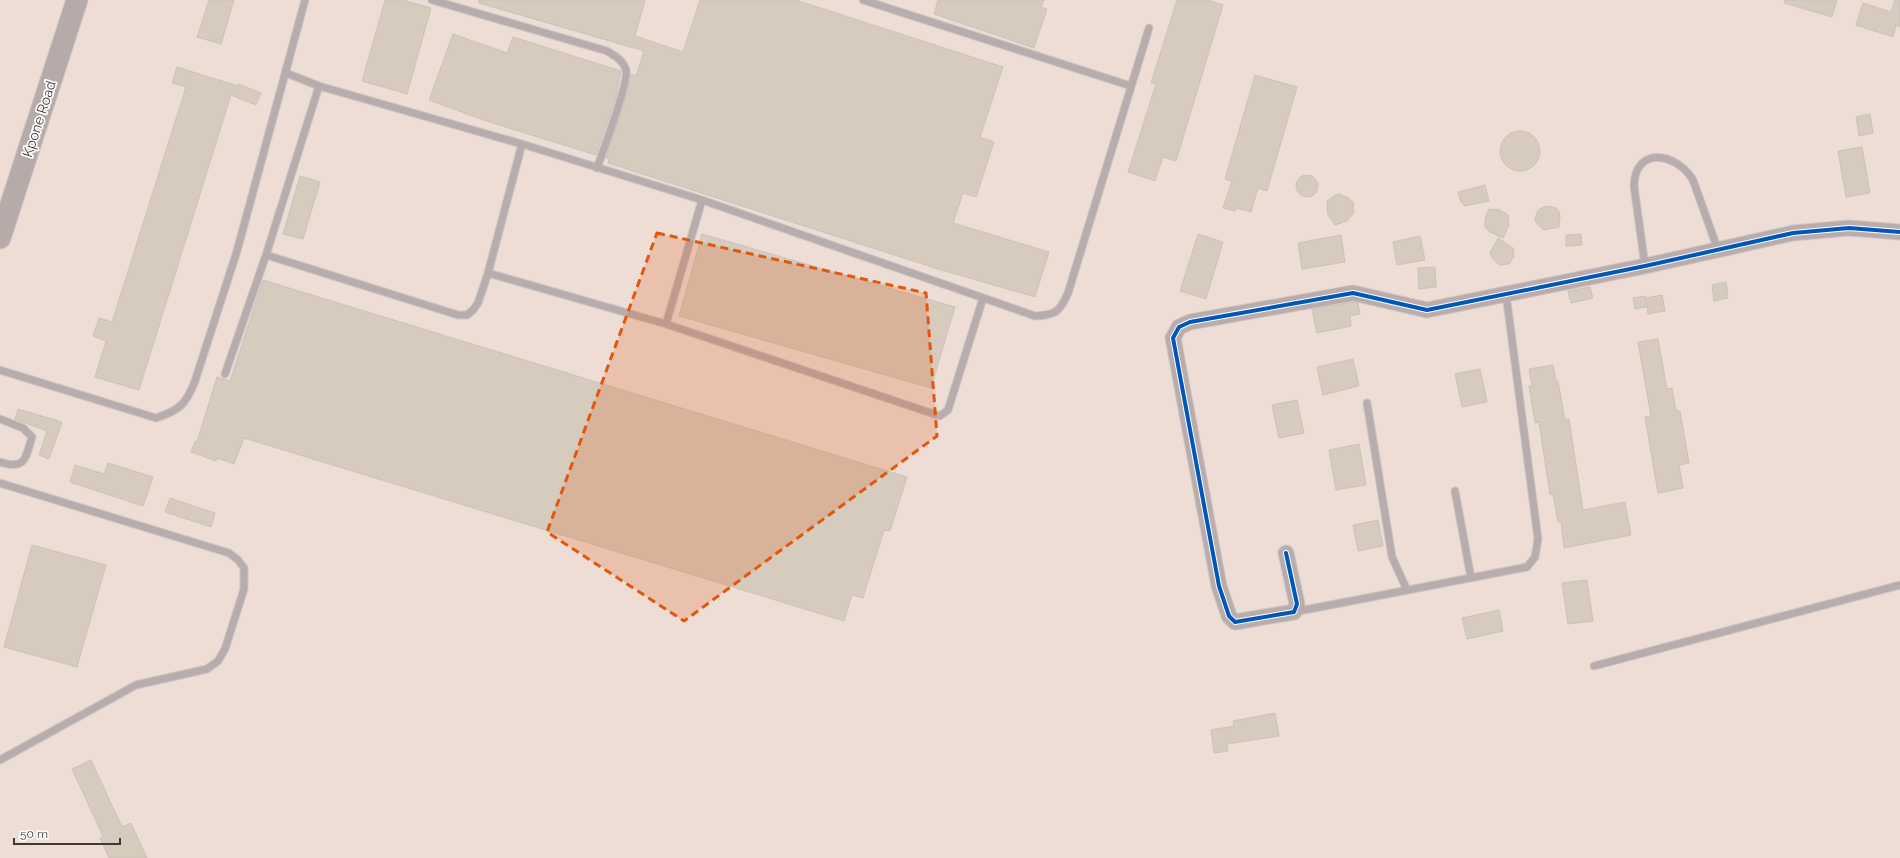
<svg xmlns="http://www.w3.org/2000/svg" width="1900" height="858" font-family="Raleway,sans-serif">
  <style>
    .built { fill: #edddd4 }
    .building { fill: #d6cbbc; stroke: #c8c3be }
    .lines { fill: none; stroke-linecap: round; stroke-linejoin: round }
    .lane-casing { stroke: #cdc7c3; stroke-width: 9 }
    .street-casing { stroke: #cdc7c3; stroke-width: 17 }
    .secondary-casing { stroke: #cdc7c3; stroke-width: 23 }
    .lane { stroke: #b8adac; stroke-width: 7 }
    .street { stroke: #b8adac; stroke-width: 15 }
    .secondary { stroke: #b7abaa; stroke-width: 21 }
    .cycleway-casing { stroke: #fff; stroke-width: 6 }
    .cycleway { stroke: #0057b8; stroke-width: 4 }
    .marked { fill: #e0570e; fill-opacity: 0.2; stroke: #e0570e; stroke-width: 3; stroke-dasharray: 8 5; stroke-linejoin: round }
    .labels { text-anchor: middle; stroke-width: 3.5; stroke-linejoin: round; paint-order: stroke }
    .street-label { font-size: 14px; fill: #3f3936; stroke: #fff }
  </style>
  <rect width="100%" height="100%" fill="#f2e9e5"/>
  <path class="built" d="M 0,0 L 1900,0 L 1900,858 L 0,858 Z"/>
  <path class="building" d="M 209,0 L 234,0 L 221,44 L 197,37 Z
    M 385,0 L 403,0 L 431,8 L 407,94 L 362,81 Z
    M 479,0 L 645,0 L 635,36 L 683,52 L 700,0 L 796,0 L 1003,67 L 980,137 L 994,142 L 976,197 L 963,193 L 953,223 L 1049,252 L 1035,297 L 938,269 L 608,163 L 609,159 L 606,158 L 624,104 L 631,74 L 636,76 L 644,51 L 479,3 Z
    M 938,0 L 1044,0 L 1041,7 L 1047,9 L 1034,48 L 934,14 Z
    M 1177,0 L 1208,0 L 1223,5 L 1176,161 L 1163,157 L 1155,181 L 1128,172 L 1156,84 L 1151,83 Z
    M 1785,0 L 1837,0 L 1832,17 L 1784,3 Z
    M 1895,0 L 1900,0 L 1900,27 L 1896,25 L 1893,37 L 1856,25 L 1863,3 L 1891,12 Z
    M 453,34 L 507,53 L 513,37 L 621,71 L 615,101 L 596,155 L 486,121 L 429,100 Z
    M 177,67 L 238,86 L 239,84 L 261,93 L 256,105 L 231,95 L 139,390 L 95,377 L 106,341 L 93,336 L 99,318 L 112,322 L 186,87 L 172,83 Z
    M 1255,75 L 1297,87 L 1267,191 L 1258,188 L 1251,212 L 1236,208 L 1235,211 L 1223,208 L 1232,181 L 1225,179 Z
    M 1870,114 L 1873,133 L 1859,136 L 1856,117 Z
    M1500 151a20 20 0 1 1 40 0a20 20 0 1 1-40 0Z
    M 1862,147 L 1870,193 L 1846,197 L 1838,151 Z
    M1296 186a11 11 0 1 1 22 0a11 11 0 1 1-22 0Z
    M 300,176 L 320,182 L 303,239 L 283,234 Z
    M 1485,185 L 1489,201 L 1465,206 L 1461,202 L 1458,192 Z
    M 1339,194 L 1349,198 L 1353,202 L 1354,213 L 1347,221 L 1335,225 L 1328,215 L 1327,201 L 1334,196 Z
    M 1546,206 L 1556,208 L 1559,212 L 1560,217 L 1559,227 L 1544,230 L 1537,224 L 1535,219 L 1538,210 Z
    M 1489,209 L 1500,210 L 1508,215 L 1509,225 L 1503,238 L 1490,232 L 1485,227 L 1485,219 Z
    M 702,234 L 955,307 L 931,388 L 679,316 Z
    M 1198,234 L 1223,242 L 1206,299 L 1180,291 Z
    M 1581,234 L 1582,245 L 1566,246 L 1566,235 Z
    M 1341,235 L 1345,262 L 1302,269 L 1298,243 Z
    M 1420,236 L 1425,260 L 1397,265 L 1393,242 Z
    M 1498,238 L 1513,248 L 1514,257 L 1509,264 L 1500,265 L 1493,259 L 1490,253 Z
    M 1435,267 L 1436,287 L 1419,289 L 1418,268 Z
    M 263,280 L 907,477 L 890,531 L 884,530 L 863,598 L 852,595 L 844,621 L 244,438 L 234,464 L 217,458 L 216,461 L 191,452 L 195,441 L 197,442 L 217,377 L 230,381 Z
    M 1726,282 L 1728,298 L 1714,301 L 1712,285 Z
    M 1590,287 L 1593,298 L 1571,303 L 1568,291 Z
    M 1662,295 L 1665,311 L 1648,314 L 1646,298 Z
    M 1645,296 L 1647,307 L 1635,309 L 1633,298 Z
    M 1353,302 L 1358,303 L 1360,314 L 1350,316 L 1351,326 L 1317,333 L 1312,309 Z
    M 1658,339 L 1667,389 L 1672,388 L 1676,411 L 1680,411 L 1689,463 L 1679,465 L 1683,488 L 1658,493 L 1645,417 L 1651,416 L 1638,342 Z
    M 1353,359 L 1359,386 L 1323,395 L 1317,367 Z
    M 1553,365 L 1556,381 L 1558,381 L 1565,420 L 1569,419 L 1583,510 L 1625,502 L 1631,535 L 1564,548 L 1561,522 L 1558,522 L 1553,494 L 1550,495 L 1539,422 L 1535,423 L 1529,386 L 1532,386 L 1529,369 Z
    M 1480,369 L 1487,402 L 1462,407 L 1455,374 Z
    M 1297,400 L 1304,433 L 1279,438 L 1272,405 Z
    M 18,409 L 62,422 L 49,459 L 39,455 L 47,431 L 15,419 Z
    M 1359,444 L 1366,485 L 1336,490 L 1329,450 Z
    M 108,463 L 153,477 L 143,506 L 70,482 L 75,465 L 104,474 Z
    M 170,498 L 215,513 L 211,527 L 165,512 Z
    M 1378,520 L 1383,546 L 1358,551 L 1353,525 Z
    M 32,545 L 106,565 L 77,667 L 4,647 Z
    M 1587,580 L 1593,621 L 1568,624 L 1562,583 Z
    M 1499,610 L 1503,631 L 1467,639 L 1462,618 Z
    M 1275,713 L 1279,736 L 1227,744 L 1228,751 L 1214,753 L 1211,730 L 1234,726 L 1233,721 Z
    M 91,760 L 122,827 L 131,823 L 147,858 L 109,858 L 100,838 L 103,836 L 72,769 Z"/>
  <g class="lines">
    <defs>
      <path id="lane" d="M 432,0 L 607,51 C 615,56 623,60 626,70 C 629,83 603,151 597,168
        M 863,0 L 1131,86
        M 286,73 L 319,86 L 522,144 L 702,200 L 1035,316 C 1055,315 1060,312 1068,293 L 1149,28
        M 266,255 L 458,315 L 467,315 L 473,310 L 478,303 L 488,273 L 522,144
        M 1645,266 L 1634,186 C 1635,145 1677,153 1693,180 L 1718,250
        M 488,273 L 666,324 L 940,416 L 948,410 L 983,298
        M 666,324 L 702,200
        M 0,370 L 156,418 C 180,410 186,404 195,381 L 237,251 L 305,0
        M 225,374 L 266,255 L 319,86
        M 1367,403 L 1392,557 L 1407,590
        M 0,419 L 23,428 L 32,437 C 25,459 26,470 0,462
        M 0,483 L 229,553 L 238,560 L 244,568 L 244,589 L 225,649 L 218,661 L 207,669 L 136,685 L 0,760
        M 1455,491 L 1471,578
        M 1294,612 L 1527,567 L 1535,557 L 1538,539 L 1506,294
        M 1594,666 L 1900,585"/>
      <path id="street" d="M 1286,553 L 1297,604 L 1294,612 L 1235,622 L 1229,616 L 1219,586 L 1173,338 L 1179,327 L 1190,322 L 1353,293 L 1427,310 L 1645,266 L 1793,233 L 1849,228 L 1900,232"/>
      <path id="secondary" d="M 0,238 L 77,0"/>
    </defs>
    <use href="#lane" class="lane-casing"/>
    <use href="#street" class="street-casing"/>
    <use href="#secondary" class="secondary-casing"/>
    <use href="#lane" class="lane"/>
    <use href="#street" class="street"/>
    <use href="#secondary" class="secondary"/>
    <defs>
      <path id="cycleway" d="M 1286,553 L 1297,604 L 1294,612 L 1235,622 L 1229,616 L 1219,586 L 1173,338 L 1179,327 L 1190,322 L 1353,293 L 1427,310 L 1645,266 L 1793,233 L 1849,228 L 1900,232"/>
    </defs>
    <use href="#cycleway" class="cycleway-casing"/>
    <use href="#cycleway" class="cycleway"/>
  </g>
  <path class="marked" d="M 657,233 L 926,293 L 937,436 L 684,621 L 547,532 Z"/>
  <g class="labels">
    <g class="street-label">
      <text transform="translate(39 119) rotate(-72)" y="5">Kpone Road</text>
    </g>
  </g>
  <path d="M14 838v6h106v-6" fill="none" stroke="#3f3936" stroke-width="2"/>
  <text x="20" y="838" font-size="12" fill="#3f3936" stroke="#ffffff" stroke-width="3" paint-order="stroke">50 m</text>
</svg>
